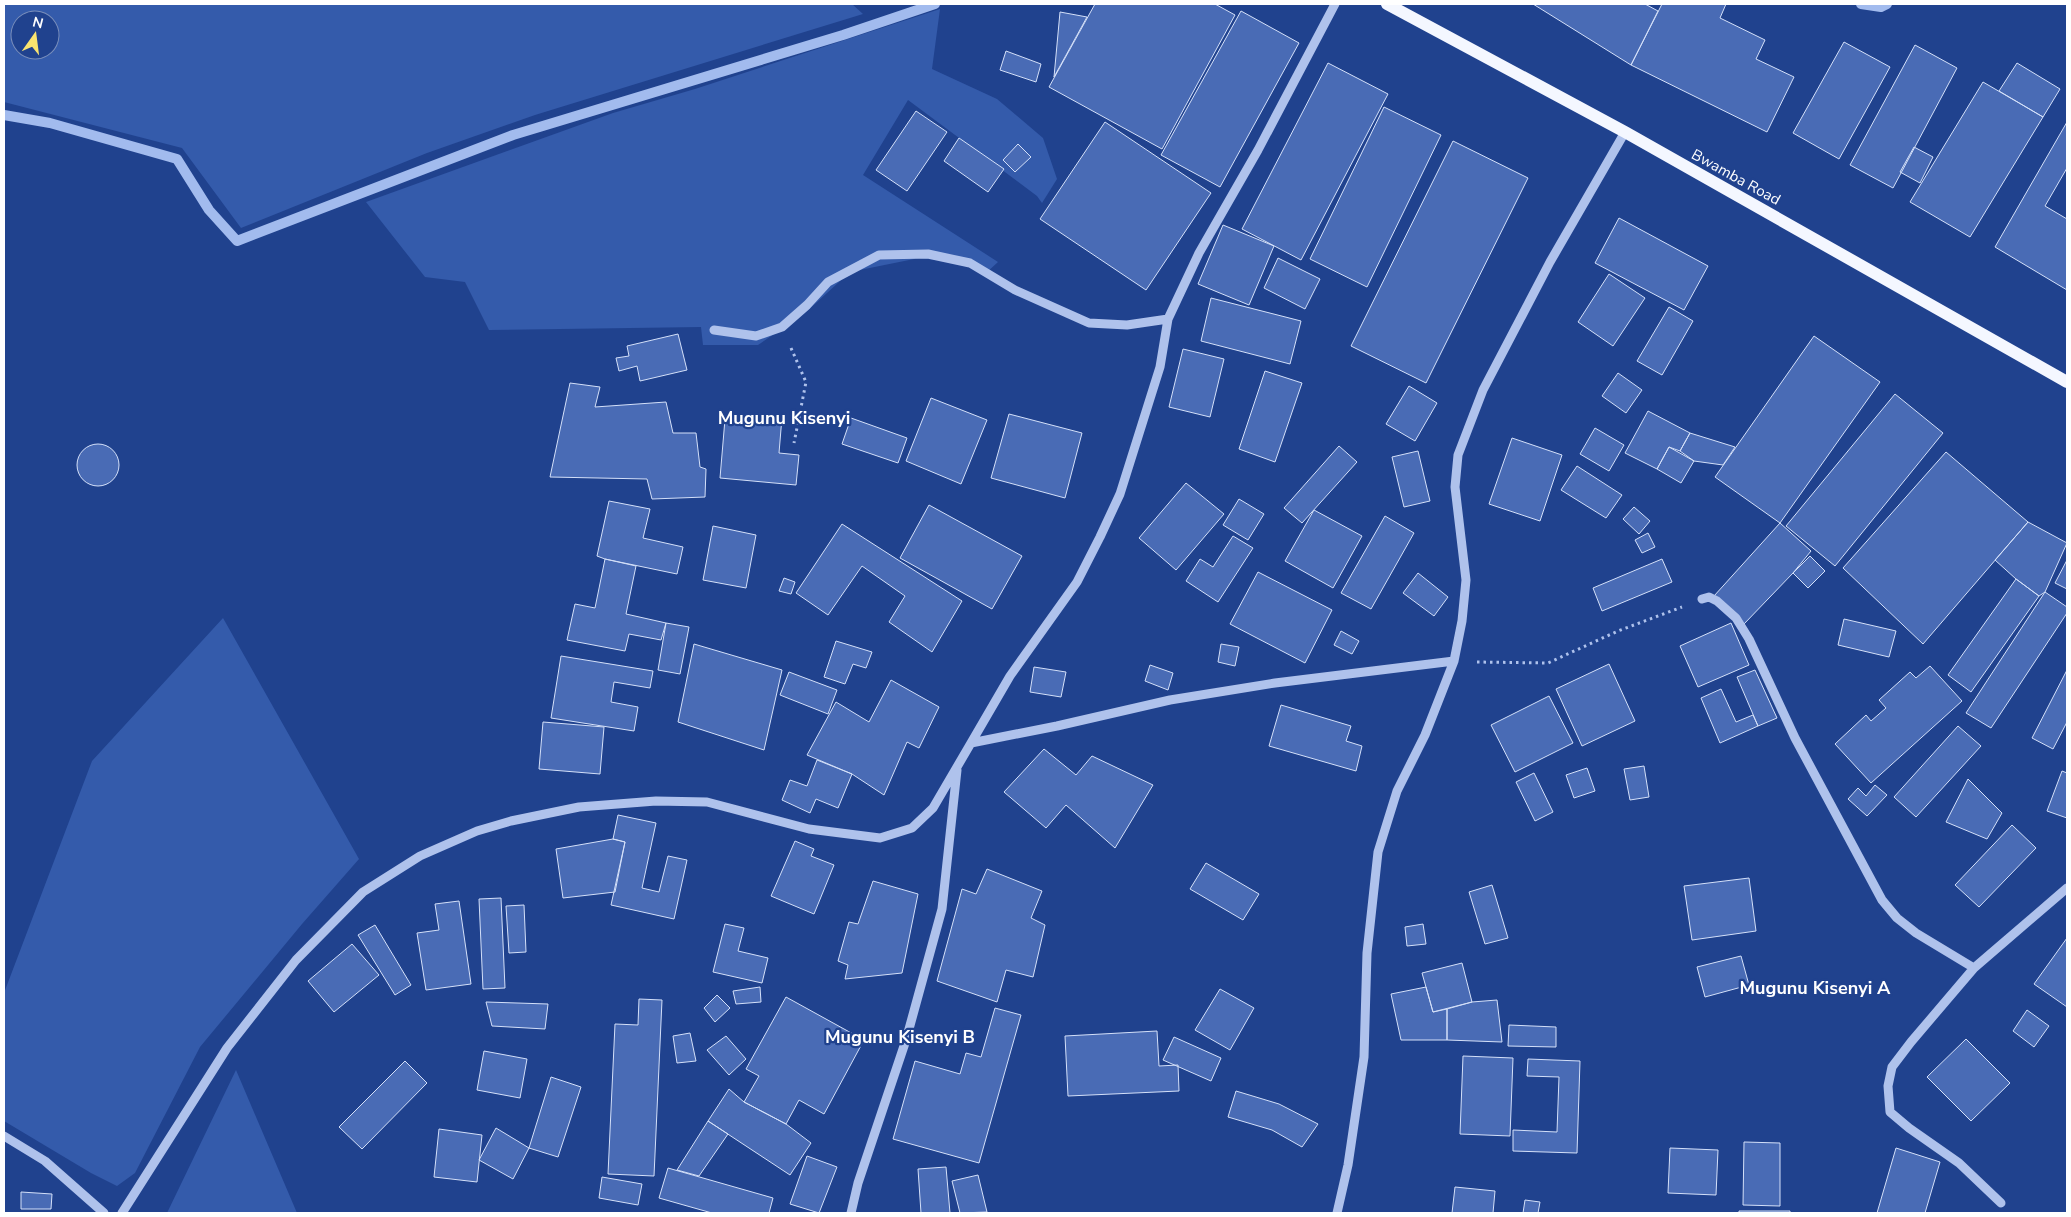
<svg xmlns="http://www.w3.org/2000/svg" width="2071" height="1217" font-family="'Nunito Sans',sans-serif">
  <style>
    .green { fill: #345bab; fill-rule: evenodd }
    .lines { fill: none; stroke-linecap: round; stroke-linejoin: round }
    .stream { stroke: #a2bbee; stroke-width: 10 }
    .building { fill: #496bb5; stroke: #d4e0f9 }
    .path { stroke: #afc2ec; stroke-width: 3; stroke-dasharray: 2.5 4; stroke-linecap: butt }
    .minor { stroke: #afc2ec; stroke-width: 9 }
    .major { stroke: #f4f7ff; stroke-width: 12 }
    .labels { text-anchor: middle; stroke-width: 4.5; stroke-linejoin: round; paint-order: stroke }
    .street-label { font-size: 15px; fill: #fff; stroke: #20428e }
    .quarter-label { font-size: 18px; font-weight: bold; fill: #fff; stroke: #20428e }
  </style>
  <rect width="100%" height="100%" fill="#20428e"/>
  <path class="green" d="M 4,4 L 852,4 L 863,14 L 535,115 L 427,153 L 241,228 L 182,148 L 4,102 ZM 20,20 L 50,20 L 50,50 L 20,50 Z
    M 940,9 L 932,69 L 997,99 L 1043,138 L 1057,179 L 1042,203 L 1037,196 L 908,100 L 863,175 L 998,262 L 986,273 L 958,262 L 919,258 L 850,272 L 805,313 L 758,345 L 703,345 L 701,327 L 489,330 L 465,282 L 425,277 L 366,202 L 613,113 L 695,89 Z
    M 223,618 L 359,859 L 302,924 L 200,1047 L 135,1173 L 117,1186 L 91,1173 L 4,1121 L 4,993 L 92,761 Z
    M 236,1070 L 297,1213 L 167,1213 Z"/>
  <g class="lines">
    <path class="stream" d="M 1861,4 L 1881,7 L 1887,4
      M 4,115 L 50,123 L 177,159 L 209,210 L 237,241 L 513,135 L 843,35 L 935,4"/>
  </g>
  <path class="building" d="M 1095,4 L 1215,4 L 1235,15 L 1162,149 L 1049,87 Z
    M 1533,4 L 1645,4 L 1658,11 L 1631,65 Z
    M 1662,4 L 1726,4 L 1720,18 L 1765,40 L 1756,59 L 1794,77 L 1767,132 L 1631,65 Z
    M 1241,11 L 1299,43 L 1220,187 L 1161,155 Z
    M 1060,12 L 1087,17 L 1054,77 Z
    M 1844,42 L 1890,67 L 1839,159 L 1793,133 Z
    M 1915,45 L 1957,68 L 1893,188 L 1850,165 Z
    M 1006,51 L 1041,64 L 1036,82 L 1000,70 Z
    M 1328,63 L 1388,94 L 1301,260 L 1242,229 Z
    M 2017,63 L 2060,89 L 2043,117 L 1999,91 Z
    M 1983,82 L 2043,117 L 1970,237 L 1910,202 Z
    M 1384,107 L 1441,135 L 1367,287 L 1310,259 Z
    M 916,111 L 947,132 L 907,191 L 876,170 Z
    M 1105,122 L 1211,193 L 1146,290 L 1040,219 Z
    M 2067,122 L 2067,168 L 2045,206 L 2067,219 L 2067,290 L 1995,247 Z
    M 959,138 L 1004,169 L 988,192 L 944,161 Z
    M 1453,141 L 1528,178 L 1426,383 L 1351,346 Z
    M 1018,144 L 1031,157 L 1015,172 L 1003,160 Z
    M 1914,147 L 1933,157 L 1920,183 L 1900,172 Z
    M 1619,218 L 1708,266 L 1684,310 L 1595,263 Z
    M 1223,225 L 1274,246 L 1249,305 L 1198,284 Z
    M 1278,258 L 1320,279 L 1305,309 L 1264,288 Z
    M 1609,274 L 1645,298 L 1613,346 L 1578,322 Z
    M 1211,298 L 1301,321 L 1290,364 L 1201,341 Z
    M 1669,307 L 1693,321 L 1662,375 L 1637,361 Z
    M 678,334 L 687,370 L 640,381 L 637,366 L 619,371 L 616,358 L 629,356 L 627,346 Z
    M 1814,336 L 1880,382 L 1780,523 L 1715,477 Z
    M 1183,349 L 1224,359 L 1210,417 L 1169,407 Z
    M 1265,371 L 1302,383 L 1275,462 L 1239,449 Z
    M 1618,373 L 1642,390 L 1626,413 L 1602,396 Z
    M 570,383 L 600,387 L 595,407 L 666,402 L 673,433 L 696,433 L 700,467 L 706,469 L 705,497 L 652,499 L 647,479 L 550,477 Z
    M 1409,386 L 1437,403 L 1415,441 L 1386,424 Z
    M 1895,394 L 1943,433 L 1835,566 L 1786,526 Z
    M 931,398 L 987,420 L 961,484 L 906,461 Z
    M 1648,411 L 1690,433 L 1680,451 L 1669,447 L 1657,469 L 1625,453 Z
    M 756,414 L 782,417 L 779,453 L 799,455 L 796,485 L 720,478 L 725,419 L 755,422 Z
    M 1009,414 L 1082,433 L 1065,498 L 991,478 Z
    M 851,418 L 907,438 L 898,463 L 842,444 Z
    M 1595,428 L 1624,445 L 1609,471 L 1580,454 Z
    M 1690,433 L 1735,447 L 1723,465 L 1694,461 L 1680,451 Z
    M 1512,438 L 1562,455 L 1540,521 L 1489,504 Z
    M77 465a21 21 0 1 1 42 0a21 21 0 1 1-42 0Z
    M 1339,446 L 1357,462 L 1302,523 L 1284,508 Z
    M 1669,447 L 1694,461 L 1681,483 L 1657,469 Z
    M 1418,451 L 1430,501 L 1404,507 L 1392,457 Z
    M 1946,452 L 2028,522 L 1923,644 L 1843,568 Z
    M 1577,466 L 1622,495 L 1606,518 L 1561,490 Z
    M 1186,483 L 1224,514 L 1176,570 L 1139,538 Z
    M 1239,499 L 1264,514 L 1248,540 L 1223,525 Z
    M 609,501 L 650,509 L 643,538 L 683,547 L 677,574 L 605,559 L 597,556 Z
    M 929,505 L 1022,556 L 992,609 L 900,558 Z
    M 1634,507 L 1650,521 L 1639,534 L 1623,519 Z
    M 1314,510 L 1362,536 L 1333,588 L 1285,561 Z
    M 1385,516 L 1414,533 L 1371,609 L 1341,593 Z
    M 2028,522 L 2067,543 L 2045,592 L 2039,596 L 2016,579 L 1995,560 Z
    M 1780,523 L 1811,551 L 1793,573 L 1744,624 L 1714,596 Z
    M 842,524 L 962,601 L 932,652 L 889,622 L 905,596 L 862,566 L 828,615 L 796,593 Z
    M 713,526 L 756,535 L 746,588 L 703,580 Z
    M 1648,533 L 1655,547 L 1642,553 L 1635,540 Z
    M 1233,536 L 1253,548 L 1218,602 L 1186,581 L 1200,559 L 1213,567 Z
    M 1810,556 L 1825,571 L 1808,588 L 1793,573 Z
    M 605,559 L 636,566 L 626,614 L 666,623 L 661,640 L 629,634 L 625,651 L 567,640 L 575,604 L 595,608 Z
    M 1662,559 L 1672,582 L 1602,611 L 1593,588 Z
    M 2067,560 L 2067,589 L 2055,583 Z
    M 1258,572 L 1332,610 L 1305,663 L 1230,624 Z
    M 1418,573 L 1448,597 L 1434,616 L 1403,593 Z
    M 784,578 L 795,582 L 791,594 L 779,591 Z
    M 2016,579 L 2039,596 L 1971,692 L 1948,675 Z
    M 2045,592 L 2067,607 L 2067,613 L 1991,728 L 1966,713 Z
    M 1844,619 L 1896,631 L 1889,657 L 1838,645 Z
    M 666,623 L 689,627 L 680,674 L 658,670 Z
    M 1731,623 L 1749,665 L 1698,687 L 1680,646 Z
    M 1341,631 L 1359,641 L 1352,654 L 1334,645 Z
    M 836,641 L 872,652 L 866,668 L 853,664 L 845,684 L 824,677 Z
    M 694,644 L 782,670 L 764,750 L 678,722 Z
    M 1221,644 L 1239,647 L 1235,666 L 1218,662 Z
    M 561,656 L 653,671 L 650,688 L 614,682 L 611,702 L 638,707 L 634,731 L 551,718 Z
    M 1609,664 L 1635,721 L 1582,746 L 1556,689 Z
    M 1150,665 L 1173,673 L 1168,690 L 1145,681 Z
    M 1930,666 L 1962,701 L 1871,783 L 1835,744 L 1866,715 L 1871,721 L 1886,708 L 1879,700 L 1910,672 L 1916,678 Z
    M 1034,667 L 1066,672 L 1061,697 L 1030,692 Z
    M 1755,670 L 1777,718 L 1758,726 L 1737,677 Z
    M 2067,670 L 2067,722 L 2053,749 L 2032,738 Z
    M 789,672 L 837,690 L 828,714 L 780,695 Z
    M 891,680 L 939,707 L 919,748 L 907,742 L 884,795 L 852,774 L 807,755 L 836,702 L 869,722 Z
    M 1721,689 L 1736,722 L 1753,715 L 1758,726 L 1720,743 L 1701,698 Z
    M 1549,696 L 1573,743 L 1515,772 L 1491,725 Z
    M 1281,705 L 1351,726 L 1346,741 L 1362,746 L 1356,771 L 1269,746 Z
    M 543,722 L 604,727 L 600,774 L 539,769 Z
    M 1958,726 L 1981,746 L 1916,817 L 1894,797 Z
    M 1044,749 L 1076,775 L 1092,756 L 1153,785 L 1115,848 L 1066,805 L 1046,828 L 1004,792 Z
    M 817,760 L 852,774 L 838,808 L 816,799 L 810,813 L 782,800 L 790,780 L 807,786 Z
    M 1644,766 L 1649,797 L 1630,800 L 1624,769 Z
    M 1587,768 L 1595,791 L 1574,798 L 1566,775 Z
    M 2062,771 L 2067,773 L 2067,818 L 2047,811 Z
    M 1534,773 L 1553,812 L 1535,821 L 1516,782 Z
    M 1968,779 L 2002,813 L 1987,839 L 1946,822 Z
    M 1875,785 L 1887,795 L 1867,816 L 1848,799 L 1858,788 L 1866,796 Z
    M 618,815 L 656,823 L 642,888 L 659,892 L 668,856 L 687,860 L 674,919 L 611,905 L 625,842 L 613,839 Z
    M 2012,825 L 2036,848 L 1979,907 L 1955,885 Z
    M 613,839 L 625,842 L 615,892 L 563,898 L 556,849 Z
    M 795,841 L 814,849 L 811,856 L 834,865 L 814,914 L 771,896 Z
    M 1206,863 L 1259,894 L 1243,920 L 1190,889 Z
    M 987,869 L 1042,891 L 1031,918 L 1045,925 L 1033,977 L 1006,970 L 997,1002 L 937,981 L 962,889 L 976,894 Z
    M 1749,878 L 1756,931 L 1692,940 L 1684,886 Z
    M 873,881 L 918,894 L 902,973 L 845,979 L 848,965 L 838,961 L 849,922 L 858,924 Z
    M 1492,885 L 1508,938 L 1485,944 L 1469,892 Z
    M 501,898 L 505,988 L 483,989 L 479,899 Z
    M 459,901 L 471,984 L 426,990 L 417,933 L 439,930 L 435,904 Z
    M 524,905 L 526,952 L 509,953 L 506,906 Z
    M 725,924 L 744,928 L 738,951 L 768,958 L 762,983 L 713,972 Z
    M 1423,924 L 1426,944 L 1407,946 L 1405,927 Z
    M 375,925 L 411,985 L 395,995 L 358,935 Z
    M 2067,938 L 2067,1007 L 2034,984 Z
    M 352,944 L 379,975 L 334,1012 L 308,981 Z
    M 1741,956 L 1749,985 L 1705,997 L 1697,967 Z
    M 1462,963 L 1472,1002 L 1433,1012 L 1422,973 Z
    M 760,987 L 761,1002 L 736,1004 L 733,991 Z
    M 1426,987 L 1433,1012 L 1447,1009 L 1447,1040 L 1401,1040 L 1391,994 Z
    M 1220,989 L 1254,1008 L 1230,1050 L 1195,1030 Z
    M 717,995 L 730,1008 L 715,1022 L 704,1008 Z
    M 786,997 L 864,1040 L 824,1114 L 799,1100 L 786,1124 L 744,1102 L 759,1076 L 746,1069 Z
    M 639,999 L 662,1000 L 654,1176 L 608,1174 L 615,1024 L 638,1025 Z
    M 1497,1000 L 1502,1042 L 1447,1040 L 1447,1009 L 1472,1002 Z
    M 486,1002 L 548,1004 L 545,1029 L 492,1026 Z
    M 995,1008 L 1021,1015 L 979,1163 L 893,1139 L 915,1061 L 960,1074 L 966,1053 L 981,1057 Z
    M 2027,1010 L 2049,1026 L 2034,1047 L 2013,1031 Z
    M 1509,1025 L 1556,1027 L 1556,1047 L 1508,1046 Z
    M 1157,1031 L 1159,1066 L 1178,1065 L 1179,1091 L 1068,1096 L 1065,1036 Z
    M 690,1033 L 696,1061 L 677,1063 L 673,1036 Z
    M 726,1036 L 746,1059 L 729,1075 L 707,1050 Z
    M 1174,1037 L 1221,1058 L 1211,1081 L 1163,1060 Z
    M 1966,1039 L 2010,1083 L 1971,1121 L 1927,1077 Z
    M 484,1051 L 527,1059 L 520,1098 L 477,1090 Z
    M 1463,1056 L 1513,1058 L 1510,1136 L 1460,1134 Z
    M 1528,1059 L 1580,1061 L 1577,1153 L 1513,1151 L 1513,1130 L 1557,1132 L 1559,1077 L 1527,1076 Z
    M 405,1061 L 427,1083 L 362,1149 L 339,1127 Z
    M 551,1077 L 581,1087 L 558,1157 L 529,1148 Z
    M 729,1089 L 744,1102 L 786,1124 L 811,1143 L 790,1175 L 708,1121 Z
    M 1236,1091 L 1279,1104 L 1318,1124 L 1302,1147 L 1272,1130 L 1228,1117 Z
    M 708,1121 L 728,1134 L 699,1176 L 677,1170 Z
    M 496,1128 L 529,1148 L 513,1179 L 479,1160 Z
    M 439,1129 L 482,1135 L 477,1182 L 434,1177 Z
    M 1744,1142 L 1780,1143 L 1780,1206 L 1743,1205 Z
    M 1670,1148 L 1718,1150 L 1716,1195 L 1668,1193 Z
    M 1896,1148 L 1940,1162 L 1925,1213 L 1877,1213 Z
    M 807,1156 L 837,1167 L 819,1213 L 790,1204 Z
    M 946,1167 L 950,1213 L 921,1213 L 918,1169 Z
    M 668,1168 L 773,1198 L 769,1213 L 712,1213 L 659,1198 Z
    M 978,1175 L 987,1212 L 960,1213 L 952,1181 Z
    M 602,1177 L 642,1184 L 638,1205 L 599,1198 Z
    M 1455,1187 L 1495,1191 L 1493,1213 L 1452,1213 Z
    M 21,1192 L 52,1194 L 51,1209 L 21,1209 Z
    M 1525,1200 L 1540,1202 L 1538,1213 L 1523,1213 Z
    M 1739,1211 L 1790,1211 L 1790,1213 L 1739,1213 Z"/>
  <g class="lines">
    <path class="path" d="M 791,348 L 806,382 L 794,443
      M 1477,662 L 1548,663 L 1618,631 L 1682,607"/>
    <path class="minor" d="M 714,330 L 756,336 L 782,327 L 807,305 L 828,282 L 879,255 L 928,254 L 970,263 L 1015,290 L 1089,323 L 1127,325 L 1168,319
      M 1702,599 L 1709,597 L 1717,601 L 1736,618 L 1749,639 L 1795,738 L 1882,900 L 1897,918 L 1916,933 L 1974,968
      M 971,743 L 1010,676 L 1077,582 L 1100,537 L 1120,494 L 1160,367 L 1168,319 L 1199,253 L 1258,150 L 1335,4
      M 4,1136 L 45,1161 L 104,1213
      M 2001,1203 L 1959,1163 L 1909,1128 L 1890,1112 L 1888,1086 L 1892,1067 L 1911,1042 L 1974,968 L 2067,888
      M 122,1213 L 227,1048 L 296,960 L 363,892 L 420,856 L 477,831 L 511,821 L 579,807 L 656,801 L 707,802 L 809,829 L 880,838 L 912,828 L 933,808 L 971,743 L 1057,726 L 1170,700 L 1275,683 L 1454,661
      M 851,1213 L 858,1183 L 906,1040 L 942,909 L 957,770
      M 1337,1213 L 1348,1165 L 1364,1057 L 1367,953 L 1378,852 L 1397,791 L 1425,735 L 1454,661 L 1462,621 L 1466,580 L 1455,487 L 1458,455 L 1483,390 L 1550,262 L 1625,132"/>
    <path class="major" d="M 1387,4 L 1625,132 L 2067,382"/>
  </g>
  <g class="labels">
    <g class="street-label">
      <text transform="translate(1736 177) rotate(29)" y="5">Bwamba Road</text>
    </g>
    <g class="quarter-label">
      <text x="784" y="424">Mugunu Kisenyi</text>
      <text x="1815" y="994">Mugunu Kisenyi A</text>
      <text x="900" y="1043">Mugunu Kisenyi B</text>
    </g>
  </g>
  <rect width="2071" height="1217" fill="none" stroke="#ffffff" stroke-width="10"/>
  <g transform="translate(35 35) rotate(14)"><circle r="24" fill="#20428e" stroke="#798ebb"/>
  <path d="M0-4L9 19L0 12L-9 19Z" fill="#fae46f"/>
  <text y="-8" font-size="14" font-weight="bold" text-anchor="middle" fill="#ffffff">N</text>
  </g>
</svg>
